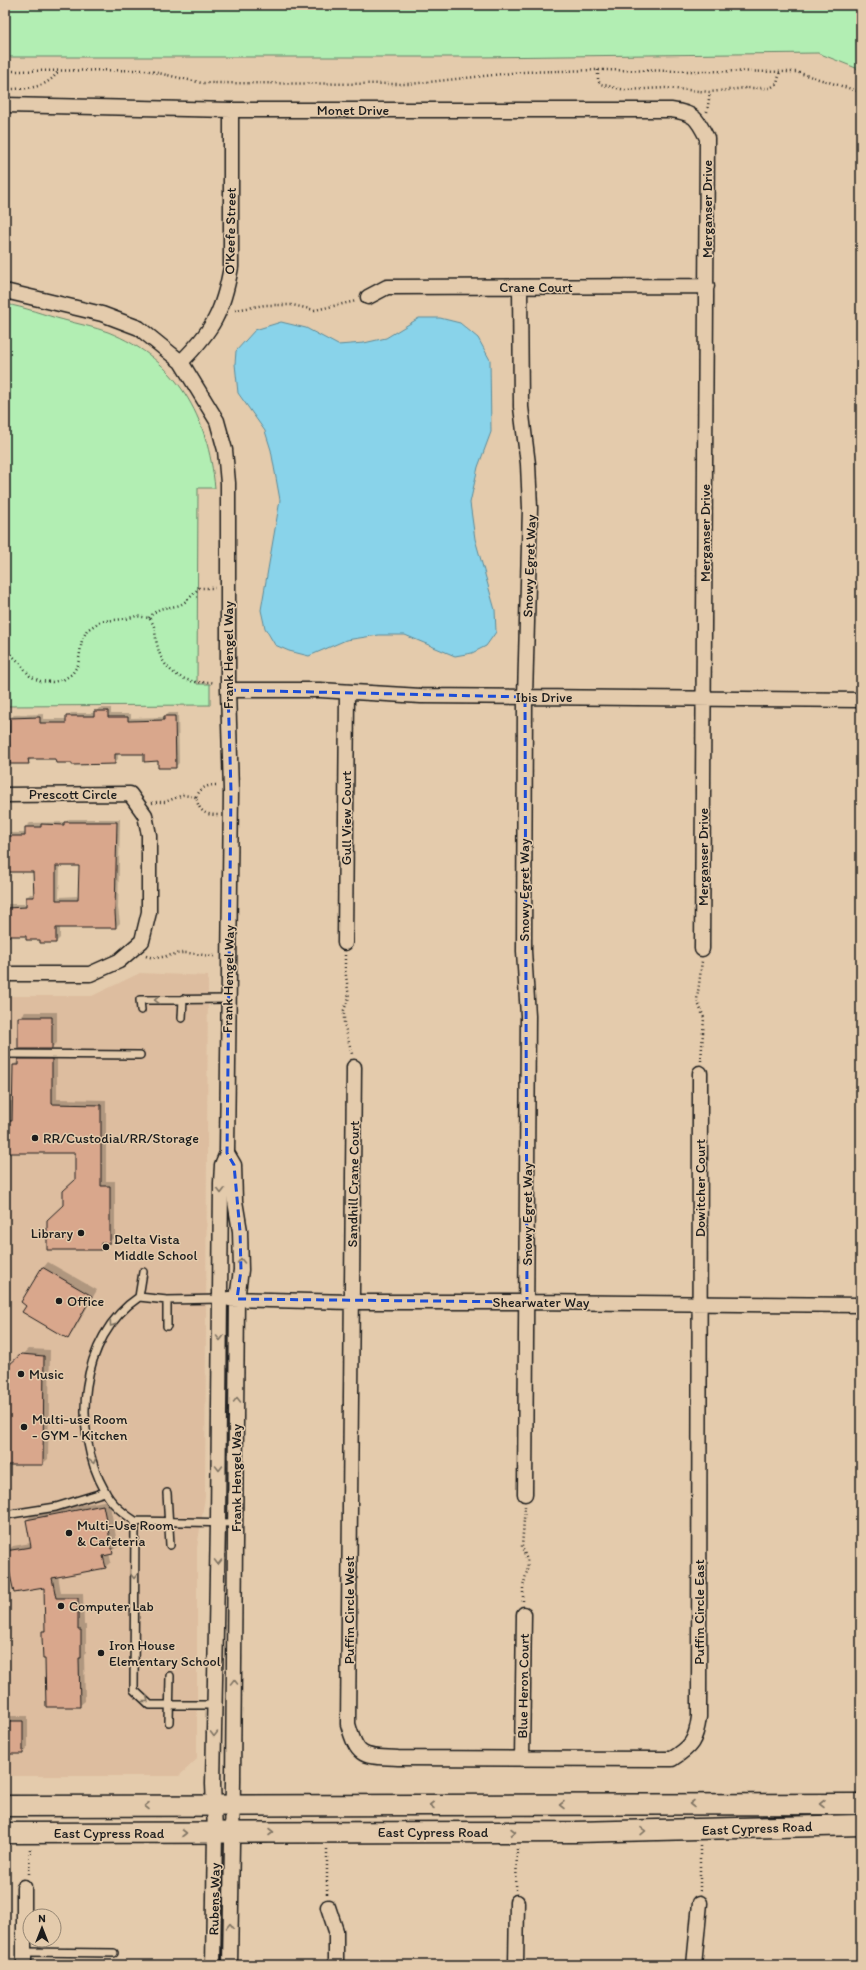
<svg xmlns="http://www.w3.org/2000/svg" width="866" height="1970" font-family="Itim,sans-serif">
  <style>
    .built { fill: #ddbd9f }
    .green { fill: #b2eeb3; stroke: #678568 }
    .water { fill: #89d3ea; stroke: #5d8a98 }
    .shadow { fill: #0003; fill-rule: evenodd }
    .building { fill: #d9a78c; stroke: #1c1c1c; fill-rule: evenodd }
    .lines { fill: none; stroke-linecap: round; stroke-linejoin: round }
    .lane-casing { stroke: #1c1c1c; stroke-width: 10 }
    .street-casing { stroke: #1c1c1c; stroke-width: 17 }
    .secondary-casing { stroke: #1c1c1c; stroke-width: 23 }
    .path { stroke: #1c1c1c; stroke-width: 2.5; stroke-dasharray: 1 3; stroke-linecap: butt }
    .lane { stroke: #e4cbac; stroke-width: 7 }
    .street { stroke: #e4cbac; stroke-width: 14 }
    .secondary { stroke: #e4cbac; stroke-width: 20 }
    .oneway { stroke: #807464 }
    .marked { fill: none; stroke: #1d4ed8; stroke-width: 3; stroke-dasharray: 8 5; stroke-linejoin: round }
    .poi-dot { fill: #1c1c1c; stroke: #e4cbac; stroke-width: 1.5 }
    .labels { text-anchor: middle; stroke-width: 3; stroke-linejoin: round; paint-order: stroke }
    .street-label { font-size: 14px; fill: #1c1c1c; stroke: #e4cbac }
    .poi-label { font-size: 14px; fill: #1c1c1c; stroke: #e4cbac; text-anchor: start }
  </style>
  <rect width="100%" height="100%" fill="#e4cbac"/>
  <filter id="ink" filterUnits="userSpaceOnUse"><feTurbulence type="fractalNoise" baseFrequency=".025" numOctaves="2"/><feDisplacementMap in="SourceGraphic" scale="8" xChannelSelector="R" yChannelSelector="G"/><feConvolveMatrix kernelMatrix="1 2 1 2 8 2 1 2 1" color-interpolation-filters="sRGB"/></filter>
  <g filter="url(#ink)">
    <path class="built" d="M 140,973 L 208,976 L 205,1497 L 197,1548 L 197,1759 L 179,1776 L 5,1776 L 5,996 L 92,996 Z"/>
    <path class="green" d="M 5,5 L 861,5 L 861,70 L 818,53 L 480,57 L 5,57 Z
      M 5,304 C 25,307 44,315 64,320 C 78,324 94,327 108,332 C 178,360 208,417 215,488 L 198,488 L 197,684 L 210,684 L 210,705 L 5,706 Z"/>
    <path class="water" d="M 419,318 L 440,318 L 460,323 L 478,338 L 490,360 L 491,432 L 478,467 L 470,503 L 475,539 L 495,610 L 496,632 L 486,646 L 472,653 L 455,656 L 405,635 L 379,635 L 346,640 L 309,656 L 289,651 L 275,645 L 265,628 L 261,610 L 280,500 L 271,450 L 265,431 L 238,393 L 235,364 L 236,351 L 255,330 L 281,322 L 306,328 L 338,345 L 364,343 L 386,338 Z"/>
    <path class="shadow" d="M 99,708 L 111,708 L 111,714 L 131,714 L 131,718 L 165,717 L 169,713 L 178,713 L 179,763 L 175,767 L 145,753 L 118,753 L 118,759 L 114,763 L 72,762 L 56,758 L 32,758 L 28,763 L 11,756 L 5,756 L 5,725 L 10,725 L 10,718 L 14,715 L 43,714 L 43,719 L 67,719 L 67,717 L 71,713 L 95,713 Z
      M 69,819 L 120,819 L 118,908 L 120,923 L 116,927 L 60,927 L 60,938 L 56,942 L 41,942 L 41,939 L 27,935 L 5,935 L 5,904 L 27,904 L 27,897 L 30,894 L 35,894 L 34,871 L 5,871 L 5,833 L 26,833 L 26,827 L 30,823 L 66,822 ZM 60,865 L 80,865 L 79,896 L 59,897 Z
      M 25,1012 L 57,1012 L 57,1043 L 51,1048 L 19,1018 Z
      M 25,1054 L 57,1054 L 57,1099 L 106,1100 L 106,1181 L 115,1181 L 115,1236 L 109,1242 L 106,1242 L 101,1249 L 64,1205 L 76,1180 L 76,1152 L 5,1152 L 5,1101 L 13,1101 L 14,1065 Z
      M 48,1262 L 97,1290 L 73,1332 L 68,1337 L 28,1305 L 43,1268 Z
      M 28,1349 L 50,1350 L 48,1459 L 42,1464 L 5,1464 L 5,1376 L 9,1376 L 9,1367 Z
      M 109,1500 L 118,1547 L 109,1553 L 111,1562 L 105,1567 L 58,1575 L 61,1593 L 83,1593 L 84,1625 L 86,1625 L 86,1652 L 84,1654 L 85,1701 L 79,1706 L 46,1658 L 43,1631 L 46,1629 L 45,1586 L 7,1551 L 13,1546 L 31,1543 L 27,1520 L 32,1514 Z
      M 5,1716 L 28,1716 L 28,1747 L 23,1753 L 5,1753 Z"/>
    <path class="building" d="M 94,711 L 108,711 L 108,717 L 128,717 L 128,721 L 164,720 L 164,716 L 175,716 L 176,768 L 158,768 L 158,761 L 144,762 L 144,754 L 115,754 L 115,764 L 72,765 L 72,763 L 56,763 L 55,759 L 28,759 L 29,764 L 10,764 L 9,718 L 40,717 L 40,723 L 66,723 L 66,716 L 94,716 Z
      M 64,822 L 117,822 L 115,912 L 116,928 L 56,928 L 56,943 L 40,943 L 40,940 L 26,940 L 26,936 L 5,936 L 5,908 L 26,907 L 26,897 L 34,897 L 33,872 L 5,872 L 5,836 L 25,836 L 25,827 L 41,827 L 41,824 L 64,825 ZM 56,866 L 79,866 L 78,900 L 56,900 Z
      M 18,1017 L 52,1017 L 52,1049 L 18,1049 Z
      M 18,1059 L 52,1059 L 52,1104 L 101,1105 L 101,1186 L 110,1186 L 110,1243 L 101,1243 L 101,1250 L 47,1250 L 47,1220 L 63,1205 L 63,1191 L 75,1180 L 75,1153 L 6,1153 L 7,1121 L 12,1121 L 13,1065 L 18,1065 Z
      M 42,1267 L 92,1296 L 68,1339 L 22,1312 L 26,1306 L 21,1302 Z
      M 21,1354 L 44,1356 L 43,1465 L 5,1465 L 5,1381 L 8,1381 L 8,1366 Z
      M 103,1505 L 113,1554 L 103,1556 L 106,1568 L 52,1578 L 56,1598 L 78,1598 L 78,1630 L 81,1630 L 81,1658 L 79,1658 L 80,1707 L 46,1707 L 45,1659 L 43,1659 L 42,1637 L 42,1631 L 45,1631 L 44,1588 L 14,1593 L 5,1551 L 31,1547 L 26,1520 Z
      M 5,1721 L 23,1721 L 23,1754 L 5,1754 Z"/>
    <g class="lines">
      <defs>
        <path id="lane" d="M 141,1010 L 140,1000 L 228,999
          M 182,1018 L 183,999
          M 5,1054 L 140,1055
          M 139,1297 L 143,1272
          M 167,1326 L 167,1300
          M 167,1493 L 170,1545
          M 5,1515 L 56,1507 L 105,1492
          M 135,1521 L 235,1523
          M 215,1705 L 150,1705 L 134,1690 L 135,1521 C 123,1513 111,1504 105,1491 C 71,1431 79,1337 139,1297 L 167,1300 L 220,1299
          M 169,1722 L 170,1676
          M 24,1952 L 114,1953"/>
        <path id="street" d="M 5,105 L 231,110 L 671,110 C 694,113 697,118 707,138 L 702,949
          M 520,287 L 521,407 L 528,464 L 530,508 L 525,697 L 524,951 L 528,1016 L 525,1494
          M 5,291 L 102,314 L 139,328 L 181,362 L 217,421 L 225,450 L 228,483 L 228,690 L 231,791 L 227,1153 L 222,1165 L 221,1183 L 218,1523 L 213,1784 L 215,1832 L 213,1965
          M 368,297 L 387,287 L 707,286
          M 181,362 C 213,330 223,312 231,267 L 231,110
          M 228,690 L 320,690 L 421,696 L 861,700
          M 5,795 L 130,794 L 145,815 L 149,835 L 149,912 L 142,941 L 119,961 L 90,974 L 5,974
          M 345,943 L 347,693
          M 354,1067 L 348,1724 C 358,1760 364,1756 398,1758 L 672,1759 C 691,1747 696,1741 699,1717 L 700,1073
          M 227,1153 L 234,1165 L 235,1201 L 240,1231 L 241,1270 L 237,1299 L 233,1782 L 230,1965
          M 229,1299 L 351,1302 L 527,1302 L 861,1305
          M 522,1759 L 524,1614
          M 328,1907 L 336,1931 L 336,1965
          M 24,1965 L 24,1887
          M 516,1965 L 517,1902
          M 694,1965 L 700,1903"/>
        <path id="secondary" d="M 5,1806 L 861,1804
          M 5,1833 L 576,1832 L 861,1825"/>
      </defs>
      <use href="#lane" class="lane-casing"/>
      <use href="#street" class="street-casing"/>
      <use href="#secondary" class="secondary-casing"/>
      <path class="path" d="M 598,70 L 598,80 L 600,84 L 625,90 L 665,88 L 710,92 L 746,88 L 770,88 L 777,84 L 780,71
        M 5,71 L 145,70 L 202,83 L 410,84 L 521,72 L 598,70 L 796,72 L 861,92
        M 5,89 C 24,89 48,89 58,71
        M 707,112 L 710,92
        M 235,310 L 265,305 L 292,305 L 315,310 L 356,301
        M 149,618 C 159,606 163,609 176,606 C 186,604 192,595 199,588 L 215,588
        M 5,649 L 18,661 L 30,676 L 40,681 L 52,682 L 63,680 L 72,674 L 78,665 L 82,640 L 87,630 L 101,621 L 126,619 L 136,616 L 149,618 C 157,628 154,632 157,644 C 161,665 174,678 196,682 C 202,683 209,681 214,683
        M 196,797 C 202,787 206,785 218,785
        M 152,803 L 157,802 L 165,802 L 183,795 L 196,797 C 199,811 204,815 218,815
        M 345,955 L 345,969 L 349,997 L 344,1010 L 344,1023 L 352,1054
        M 146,956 C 160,961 171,953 184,953 C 195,953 205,956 216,956
        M 701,1061 L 704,1018 L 697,1000 L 702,961
        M 523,1601 L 523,1587 L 528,1567 L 527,1560 L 522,1547 L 525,1506
        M 327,1849 L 327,1894
        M 29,1874 L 30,1849
        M 516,1890 L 517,1849
        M 700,1891 L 700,1846"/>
      <use href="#lane" class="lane"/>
      <use href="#street" class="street"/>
      <use href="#secondary" class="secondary"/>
    </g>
    <defs><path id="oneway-chevron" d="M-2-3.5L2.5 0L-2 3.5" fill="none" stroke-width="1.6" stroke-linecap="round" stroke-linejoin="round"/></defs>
    <g class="oneway">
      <use href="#oneway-chevron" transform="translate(157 1000) rotate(179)"/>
      <use href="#oneway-chevron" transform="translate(221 1191) rotate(90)"/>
      <use href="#oneway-chevron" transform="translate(241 1261) rotate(-91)"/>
      <use href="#oneway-chevron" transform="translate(112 1324) rotate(125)"/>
      <use href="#oneway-chevron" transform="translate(220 1338) rotate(90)"/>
      <use href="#oneway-chevron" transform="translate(237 1400) rotate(-90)"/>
      <use href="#oneway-chevron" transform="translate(93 1461) rotate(75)"/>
      <use href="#oneway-chevron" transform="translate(219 1468) rotate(90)"/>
      <use href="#oneway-chevron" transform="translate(218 1562) rotate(91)"/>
      <use href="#oneway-chevron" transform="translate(134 1576) rotate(90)"/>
      <use href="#oneway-chevron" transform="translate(234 1682) rotate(-90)"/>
      <use href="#oneway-chevron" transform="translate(146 1700) rotate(39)"/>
      <use href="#oneway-chevron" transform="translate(214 1734) rotate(91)"/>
      <use href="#oneway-chevron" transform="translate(692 1804) rotate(180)"/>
      <use href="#oneway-chevron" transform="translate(822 1804) rotate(180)"/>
      <use href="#oneway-chevron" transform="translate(432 1805) rotate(180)"/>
      <use href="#oneway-chevron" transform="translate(562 1805) rotate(180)"/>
      <use href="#oneway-chevron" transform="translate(147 1806) rotate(180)"/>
      <use href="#oneway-chevron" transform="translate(643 1831) rotate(-1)"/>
      <use href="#oneway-chevron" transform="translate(271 1832)"/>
      <use href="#oneway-chevron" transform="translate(513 1832)"/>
      <use href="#oneway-chevron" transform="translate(184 1833)"/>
      <use href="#oneway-chevron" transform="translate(230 1926) rotate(-89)"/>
    </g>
  </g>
  <path class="marked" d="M 228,690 L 525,697 L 527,1302 L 237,1299 L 241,1270 L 240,1231 L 234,1165 L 227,1153 L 231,791 Z"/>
  <g class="poi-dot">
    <circle cx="35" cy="1138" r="4"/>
    <circle cx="81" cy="1233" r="4"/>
    <circle cx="106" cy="1247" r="4"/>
    <circle cx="59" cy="1301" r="4"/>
    <circle cx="21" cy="1374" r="4"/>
    <circle cx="24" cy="1427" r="4"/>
    <circle cx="69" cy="1533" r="4"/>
    <circle cx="61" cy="1606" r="4"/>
    <circle cx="101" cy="1653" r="4"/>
  </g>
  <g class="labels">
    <g class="street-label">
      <text x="353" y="115">Monet Drive</text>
      <text transform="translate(707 209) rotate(-90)" y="5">Merganser Drive</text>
      <text transform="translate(230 231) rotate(-89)" y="5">O'Keefe Street</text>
      <text x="536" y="292">Crane Court</text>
      <text transform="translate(705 533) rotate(-90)" y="5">Merganser Drive</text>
      <text transform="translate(529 566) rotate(-88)" y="5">Snowy Egret Way</text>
      <text transform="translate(228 655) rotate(-90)" y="5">Frank Hengel Way</text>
      <text x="544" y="702">Ibis Drive</text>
      <text x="73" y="799">Prescott Circle</text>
      <text transform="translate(346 818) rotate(-90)" y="5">Gull View Court</text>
      <text transform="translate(703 857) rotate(-90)" y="5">Merganser Drive</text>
      <text transform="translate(524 890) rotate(-90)" y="5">Snowy Egret Way</text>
      <text transform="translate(228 979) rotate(-89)" y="5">Frank Hengel Way</text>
      <text transform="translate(353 1184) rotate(-89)" y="5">Sandhill Crane Court</text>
      <text transform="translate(700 1188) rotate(-90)" y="5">Dowitcher Court</text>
      <text transform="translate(527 1214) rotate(-90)" y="5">Snowy Egret Way</text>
      <text x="541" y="1307">Shearwater Way</text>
      <text transform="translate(236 1478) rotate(-90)" y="5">Frank Hengel Way</text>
      <text transform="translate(349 1610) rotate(-90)" y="5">Puffin Circle West</text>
      <text transform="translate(699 1612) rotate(-90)" y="5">Puffin Circle East</text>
      <text transform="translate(523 1686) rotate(-89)" y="5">Blue Heron Court</text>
      <text transform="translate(757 1828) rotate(-2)" y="5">East Cypress Road</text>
      <text x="433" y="1837">East Cypress Road</text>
      <text x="109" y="1838">East Cypress Road</text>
      <text transform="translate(214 1899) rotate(-89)" y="5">Rubens Way</text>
    </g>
    <g class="poi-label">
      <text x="43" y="1143">RR/Custodial/RR/Storage</text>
      <text x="73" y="1238" text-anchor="end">Library</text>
      <text x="114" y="1244">Delta Vista<tspan x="114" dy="16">Middle School</tspan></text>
      <text x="67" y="1306">Office</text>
      <text x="29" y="1379">Music</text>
      <text x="32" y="1424">Multi-use Room<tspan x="32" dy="16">- GYM - Kitchen</tspan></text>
      <text x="77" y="1530">Multi-Use Room<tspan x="77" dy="16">&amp; Cafeteria</tspan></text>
      <text x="69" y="1611">Computer Lab</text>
      <text x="109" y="1650">Iron House<tspan x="109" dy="16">Elementary School</tspan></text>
    </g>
  </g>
  <rect width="866" height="1970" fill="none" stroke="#e4cbac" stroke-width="20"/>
  <rect x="10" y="10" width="846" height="1950" fill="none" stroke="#1c1c1c" stroke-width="1.5" filter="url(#ink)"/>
  <g transform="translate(42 1928)"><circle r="19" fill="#e4cbac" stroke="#948572"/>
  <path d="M0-3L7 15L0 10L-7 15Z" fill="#1c1c1c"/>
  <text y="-6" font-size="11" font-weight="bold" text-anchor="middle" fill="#1c1c1c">N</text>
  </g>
</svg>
